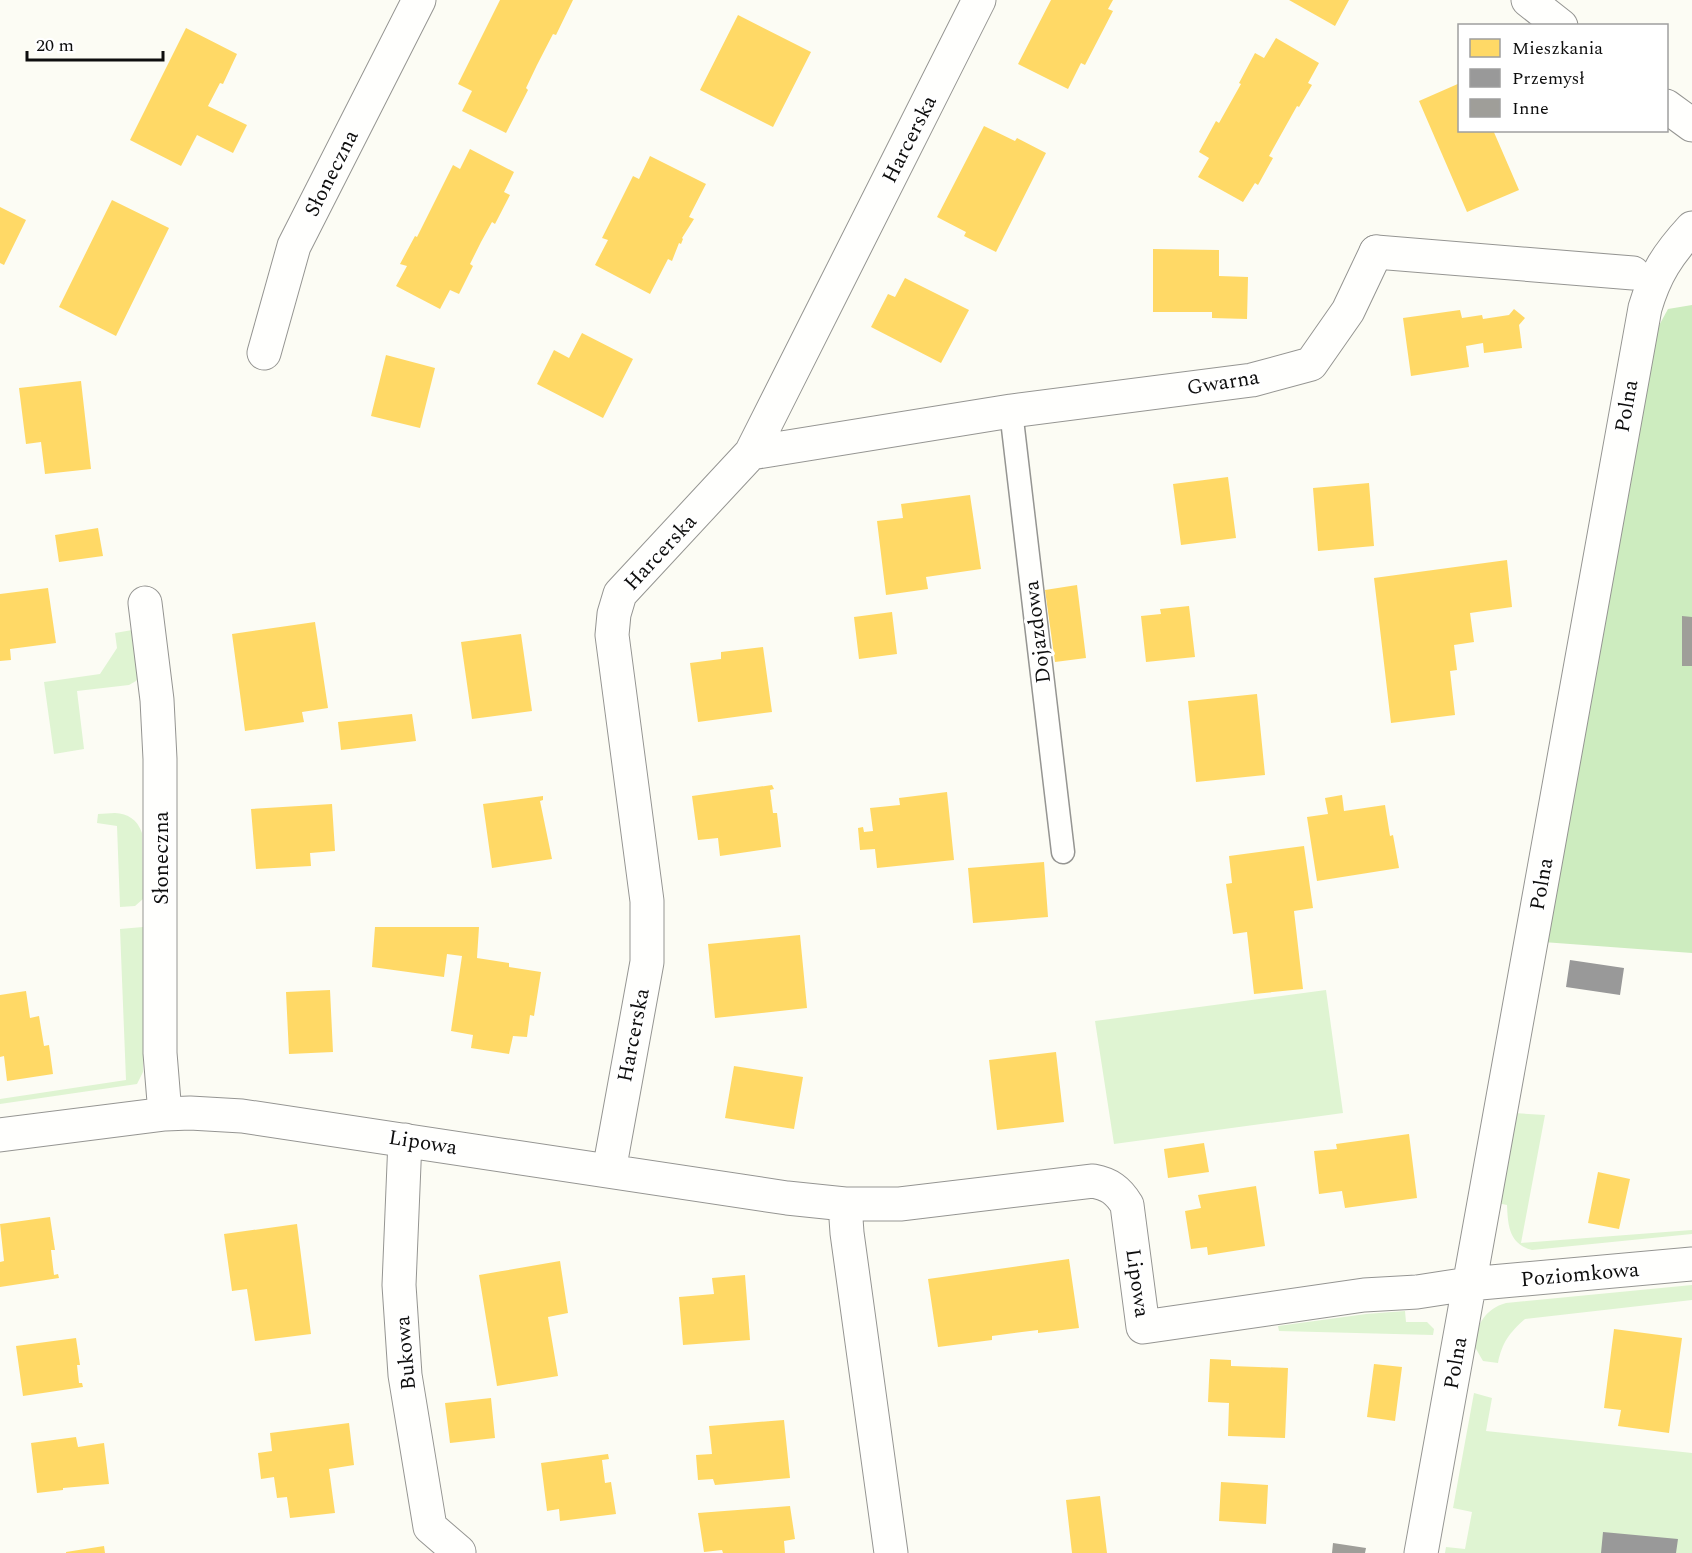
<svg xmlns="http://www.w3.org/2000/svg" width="1692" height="1553" font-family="Spectral,serif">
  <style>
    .green { fill: #dff4d2 }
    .forest { fill: #cdecbf }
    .homes { fill: #ffd966 }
    .industry { fill: #999 }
    .building { fill: #9f9e99 }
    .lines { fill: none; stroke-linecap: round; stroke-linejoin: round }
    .service-casing { stroke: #959592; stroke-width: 25 }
    .pedestrian-casing { stroke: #959592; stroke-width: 35 }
    .minor-casing { stroke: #959592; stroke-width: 35 }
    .service { stroke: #fffffd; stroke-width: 22 }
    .pedestrian { stroke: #fffffd; stroke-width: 33 }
    .minor { stroke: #fffffd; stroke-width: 33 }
    .labels { text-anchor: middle; stroke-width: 6; stroke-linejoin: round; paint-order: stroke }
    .street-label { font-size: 21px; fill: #0e0e0e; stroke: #fff }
  </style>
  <rect width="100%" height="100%" fill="#fcfcf4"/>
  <path class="green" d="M 138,629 L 140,675 L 136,681 L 129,685 L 77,691 L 84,749 L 54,754 L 44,682 L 100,674 L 117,648 L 115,633 Z
    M 115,813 C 128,814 137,819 142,833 L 143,899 L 135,906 L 120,907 L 117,826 L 97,823 L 98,814 Z
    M 143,927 L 143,1072 L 137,1084 L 0,1104 L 0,1099 L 126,1080 L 120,929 Z
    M 1326,990 L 1343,1113 L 1114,1144 L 1095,1021 Z
    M 1514,1113 L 1545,1115 L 1521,1243 L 1692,1230 L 1692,1234 L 1532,1250 C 1509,1244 1508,1226 1507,1205 L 1497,1203 Z
    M 1692,1285 L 1692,1300 L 1525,1319 C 1509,1333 1502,1343 1498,1363 L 1483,1361 L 1472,1342 C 1479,1323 1485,1309 1506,1303 Z
    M 1405,1311 L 1406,1322 L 1427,1322 L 1434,1329 L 1433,1335 L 1279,1331 L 1278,1326 L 1366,1314 Z
    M 1474,1393 L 1492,1398 L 1486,1431 L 1692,1453 L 1692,1553 L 1445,1553 L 1446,1547 L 1465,1549 L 1472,1512 L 1453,1508 Z"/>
  <path class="forest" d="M 1692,305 L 1692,953 L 1543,942 L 1656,331 L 1668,309 Z"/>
  <path class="homes" d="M 500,0 L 573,0 L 556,35 L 553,34 L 537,65 L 526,88 L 528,90 L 506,133 L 462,111 L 472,91 L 458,84 Z
    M 1051,0 L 1113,0 L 1108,9 L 1113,11 L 1085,65 L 1081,63 L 1068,89 L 1018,64 Z
    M 1289,0 L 1349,0 L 1335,26 Z
    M 738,15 L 811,52 L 773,127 L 700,90 Z
    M 186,28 L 237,54 L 223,84 L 220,83 L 208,106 L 247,125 L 233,153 L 197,135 L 181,166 L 130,140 Z
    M 1276,38 L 1319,63 L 1308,83 L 1312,85 L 1299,107 L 1297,106 L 1269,156 L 1273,158 L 1258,185 L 1255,183 L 1243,202 L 1198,177 L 1209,158 L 1199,152 L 1216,121 L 1219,123 L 1241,84 L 1239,83 L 1255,53 L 1264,58 Z
    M 1460,83 L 1460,130 L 1493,130 L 1519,190 L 1467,212 L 1419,101 Z
    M 984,126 L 1015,141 L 1017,138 L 1046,153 L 996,252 L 964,236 L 966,232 L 937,217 Z
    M 470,149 L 514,172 L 504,192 L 510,195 L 495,224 L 492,222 L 481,242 L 470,264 L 473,266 L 459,294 L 450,290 L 440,309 L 396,286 L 407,266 L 400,264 L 415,236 L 417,237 L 453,165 L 460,169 Z
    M 650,156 L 706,184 L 689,217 L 694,219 L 682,238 L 683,239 L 681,244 L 679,243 L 672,261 L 668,259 L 650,294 L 595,265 L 608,240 L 602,238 L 633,176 L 639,179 Z
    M 112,200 L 169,228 L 116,336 L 59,307 Z
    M 0,207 L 26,220 L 4,265 L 0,263 Z
    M 1153,249 L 1219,250 L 1219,276 L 1248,277 L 1247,319 L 1212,318 L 1212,312 L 1153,312 Z
    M 905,278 L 969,310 L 941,363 L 871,327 L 888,294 L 895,297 Z
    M 1514,309 L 1525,318 L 1519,325 L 1522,348 L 1484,353 L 1483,343 L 1466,346 L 1469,367 L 1411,376 L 1403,318 L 1460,310 L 1462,318 L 1482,315 L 1483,319 L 1509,315 Z
    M 582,333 L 633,359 L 603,418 L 537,384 L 554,350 L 569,358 Z
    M 386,355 L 435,368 L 420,428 L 371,416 Z
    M 81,381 L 91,469 L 45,474 L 41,442 L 26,444 L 19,388 Z
    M 1228,477 L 1236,538 L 1181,545 L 1173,484 Z
    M 1369,483 L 1374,546 L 1318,551 L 1313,488 Z
    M 970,495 L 981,569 L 926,577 L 928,589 L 886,595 L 877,521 L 903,518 L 901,504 Z
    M 98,528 L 103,556 L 59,562 L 55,535 Z
    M 1507,560 L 1512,607 L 1470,613 L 1474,642 L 1454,645 L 1457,670 L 1450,671 L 1455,715 L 1391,723 L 1374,578 Z
    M 1077,585 L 1086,658 L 1055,662 L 1045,590 Z
    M 48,588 L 56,643 L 10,649 L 11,660 L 0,661 L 0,594 Z
    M 1189,606 L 1195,657 L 1146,662 L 1141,616 L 1161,614 L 1160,609 Z
    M 892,612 L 897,654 L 859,659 L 854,617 Z
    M 315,622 L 328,708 L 302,712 L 304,722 L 245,731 L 232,634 Z
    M 521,634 L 532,711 L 472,719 L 461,642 Z
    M 763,647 L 772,712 L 698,722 L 690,663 L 721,659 L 721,652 Z
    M 1257,694 L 1265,775 L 1196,782 L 1188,701 Z
    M 412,714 L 416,741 L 341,750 L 338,722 Z
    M 772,785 L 774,789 L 770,790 L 773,813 L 777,813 L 781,847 L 720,856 L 718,838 L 698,840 L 692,796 Z
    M 947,792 L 954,860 L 877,868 L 875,849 L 860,850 L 858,828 L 863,827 L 864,832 L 873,831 L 870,808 L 900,805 L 899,798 Z
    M 1342,795 L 1344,811 L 1385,805 L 1390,836 L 1393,835 L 1399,868 L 1317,881 L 1307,817 L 1328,814 L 1325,798 Z
    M 543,796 L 543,800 L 540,801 L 552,859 L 492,868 L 483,804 Z
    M 332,804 L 335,851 L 310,853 L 311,866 L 256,869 L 251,809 Z
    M 1304,846 L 1313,908 L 1294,911 L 1303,989 L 1254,994 L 1247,932 L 1233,934 L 1226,884 L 1232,883 L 1229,856 Z
    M 1044,862 L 1048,917 L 973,923 L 968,868 Z
    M 375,927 L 479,927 L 477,958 L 509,963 L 509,967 L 541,972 L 534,1016 L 530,1015 L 527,1037 L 513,1036 L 509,1054 L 471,1048 L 473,1035 L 451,1031 L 462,956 L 447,954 L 444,977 L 372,967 Z
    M 800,935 L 807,1008 L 715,1018 L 708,944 Z
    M 330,990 L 333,1052 L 289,1054 L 286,992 Z
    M 26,991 L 30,1018 L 39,1016 L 44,1046 L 49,1045 L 53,1074 L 7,1081 L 4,1056 L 0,1057 L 0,995 Z
    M 1056,1052 L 1064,1122 L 997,1130 L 989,1060 Z
    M 734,1066 L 803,1077 L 794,1129 L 725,1118 Z
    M 1409,1134 L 1417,1198 L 1345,1208 L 1342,1191 L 1319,1194 L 1314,1151 L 1337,1149 L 1336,1144 Z
    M 1204,1143 L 1209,1172 L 1168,1178 L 1164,1149 Z
    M 1598,1172 L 1630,1179 L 1619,1229 L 1588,1223 Z
    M 1256,1186 L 1265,1246 L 1208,1255 L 1207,1247 L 1191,1249 L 1185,1211 L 1201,1208 L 1198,1195 Z
    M 50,1217 L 55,1250 L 51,1250 L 54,1275 L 58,1274 L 59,1278 L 0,1287 L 0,1262 L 4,1261 L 0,1224 Z
    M 297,1224 L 311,1334 L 255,1341 L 247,1289 L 232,1291 L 224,1234 Z
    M 1069,1259 L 1079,1328 L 1038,1333 L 1038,1330 L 992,1336 L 992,1340 L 938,1347 L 928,1279 Z
    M 560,1261 L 568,1313 L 548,1317 L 558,1376 L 497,1386 L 479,1275 Z
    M 745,1275 L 750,1340 L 683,1345 L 679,1297 L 714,1294 L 712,1278 Z
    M 1614,1329 L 1682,1338 L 1669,1433 L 1618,1426 L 1621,1410 L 1604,1408 Z
    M 76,1338 L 80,1365 L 77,1365 L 79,1383 L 82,1383 L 83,1387 L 23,1396 L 16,1346 Z
    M 1210,1359 L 1231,1360 L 1231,1366 L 1288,1368 L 1285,1438 L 1228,1436 L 1229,1403 L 1208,1402 Z
    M 1374,1364 L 1402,1367 L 1395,1421 L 1367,1417 Z
    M 491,1398 L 495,1438 L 450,1443 L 445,1403 Z
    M 784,1420 L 790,1478 L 715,1485 L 713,1479 L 698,1480 L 696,1455 L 712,1454 L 709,1426 Z
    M 349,1423 L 354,1465 L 329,1469 L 335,1513 L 290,1518 L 287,1497 L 277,1498 L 274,1477 L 261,1479 L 258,1453 L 272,1451 L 270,1433 Z
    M 76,1437 L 78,1447 L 104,1443 L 109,1484 L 63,1488 L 63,1490 L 37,1493 L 31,1443 Z
    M 608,1454 L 609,1459 L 602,1460 L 605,1483 L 611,1482 L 616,1514 L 560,1521 L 559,1509 L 547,1511 L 541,1463 Z
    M 1221,1482 L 1268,1485 L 1266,1524 L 1219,1521 Z
    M 1100,1496 L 1107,1553 L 1072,1553 L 1066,1500 Z
    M 790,1506 L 795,1539 L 784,1541 L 785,1553 L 723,1553 L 722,1550 L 704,1552 L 698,1513 Z
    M 104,1546 L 105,1553 L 66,1553 L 66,1552 Z"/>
  <path class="industry" d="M 1570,960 L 1624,968 L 1620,995 L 1566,987 Z
    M 1603,1532 L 1678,1539 L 1676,1553 L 1601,1553 Z"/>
  <path class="building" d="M 1682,616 L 1692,617 L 1692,666 L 1682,666 Z
    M 1333,1543 L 1366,1548 L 1365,1553 L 1332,1553 Z"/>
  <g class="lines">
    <defs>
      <path id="service" d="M 1011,411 L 1063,852"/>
      <path id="pedestrian" d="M 1376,252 L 1633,273"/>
      <path id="minor" d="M 1528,0 L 1561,26
        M 1666,106 L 1692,125
        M 264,353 L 294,246 L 419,0
        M 751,453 L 1011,411 L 1252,380 L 1311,364 L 1348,311 L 1376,252
        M 145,603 L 157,700 L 160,759 L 160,1053 L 165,1114
        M 0,1135 L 165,1114 L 190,1113 L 242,1116 L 787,1198 L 845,1204 L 900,1204 L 1093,1181 C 1109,1184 1118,1190 1127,1205 L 1143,1327 L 1364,1295 L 1417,1292 L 1469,1284 L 1692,1264
        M 405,1140 L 399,1285 L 405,1375 L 430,1527 L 459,1552
        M 609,1171 L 647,962 L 647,901 L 612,635 L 614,614 L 620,594 L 751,453 L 979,0
        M 845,1204 L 847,1233 L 891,1553
        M 1421,1553 L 1645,308 C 1655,274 1668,254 1692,228"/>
    </defs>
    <use href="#service" class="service-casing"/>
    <use href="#pedestrian" class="pedestrian-casing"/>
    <use href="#minor" class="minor-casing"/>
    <use href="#service" class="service"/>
    <use href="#pedestrian" class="pedestrian"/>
    <use href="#minor" class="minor"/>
  </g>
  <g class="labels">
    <g class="street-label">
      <text transform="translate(909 139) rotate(-63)" y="7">Harcerska</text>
      <text transform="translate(331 173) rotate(-63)" y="7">Słoneczna</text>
      <text transform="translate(1223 382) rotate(-9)" y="7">Gwarna</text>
      <text transform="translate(1626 406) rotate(-80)" y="7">Polna</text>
      <text transform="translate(660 552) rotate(-47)" y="7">Harcerska</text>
      <text transform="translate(1037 632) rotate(-97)" y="7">Dojazdowa</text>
      <text transform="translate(161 858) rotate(-90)" y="7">Słoneczna</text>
      <text transform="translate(1541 884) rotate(-80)" y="7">Polna</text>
      <text transform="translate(633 1035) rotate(-79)" y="7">Harcerska</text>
      <text transform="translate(423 1142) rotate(9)" y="7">Lipowa</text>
      <text transform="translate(1580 1274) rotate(-5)" y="7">Poziomkowa</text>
      <text transform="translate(1138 1283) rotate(82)" y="7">Lipowa</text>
      <text transform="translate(405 1353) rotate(-95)" y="7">Bukowa</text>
      <text transform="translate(1455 1363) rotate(-80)" y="7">Polna</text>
    </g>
  </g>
  <rect x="1458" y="24" width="210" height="108" fill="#ffffff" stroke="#9f9f9f" stroke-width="1.5"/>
  <rect x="1470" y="39" width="30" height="18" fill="#ffd966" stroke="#9f9f9f" stroke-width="1.5"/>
  <text x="1512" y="54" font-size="18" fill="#0e0e0e">Mieszkania</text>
  <rect x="1470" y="69" width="30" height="18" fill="#999999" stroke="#9f9f9f" stroke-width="1.5"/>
  <text x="1512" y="84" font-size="18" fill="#0e0e0e">Przemysł</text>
  <rect x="1470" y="99" width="30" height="18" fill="#9f9e99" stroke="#9f9f9f" stroke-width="1.5"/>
  <text x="1512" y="114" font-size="18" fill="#0e0e0e">Inne</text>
  <path d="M27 51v9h136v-9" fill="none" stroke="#0e0e0e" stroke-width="3"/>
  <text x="36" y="51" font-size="18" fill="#0e0e0e" stroke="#ffffff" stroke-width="4.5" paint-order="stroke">20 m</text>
</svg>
